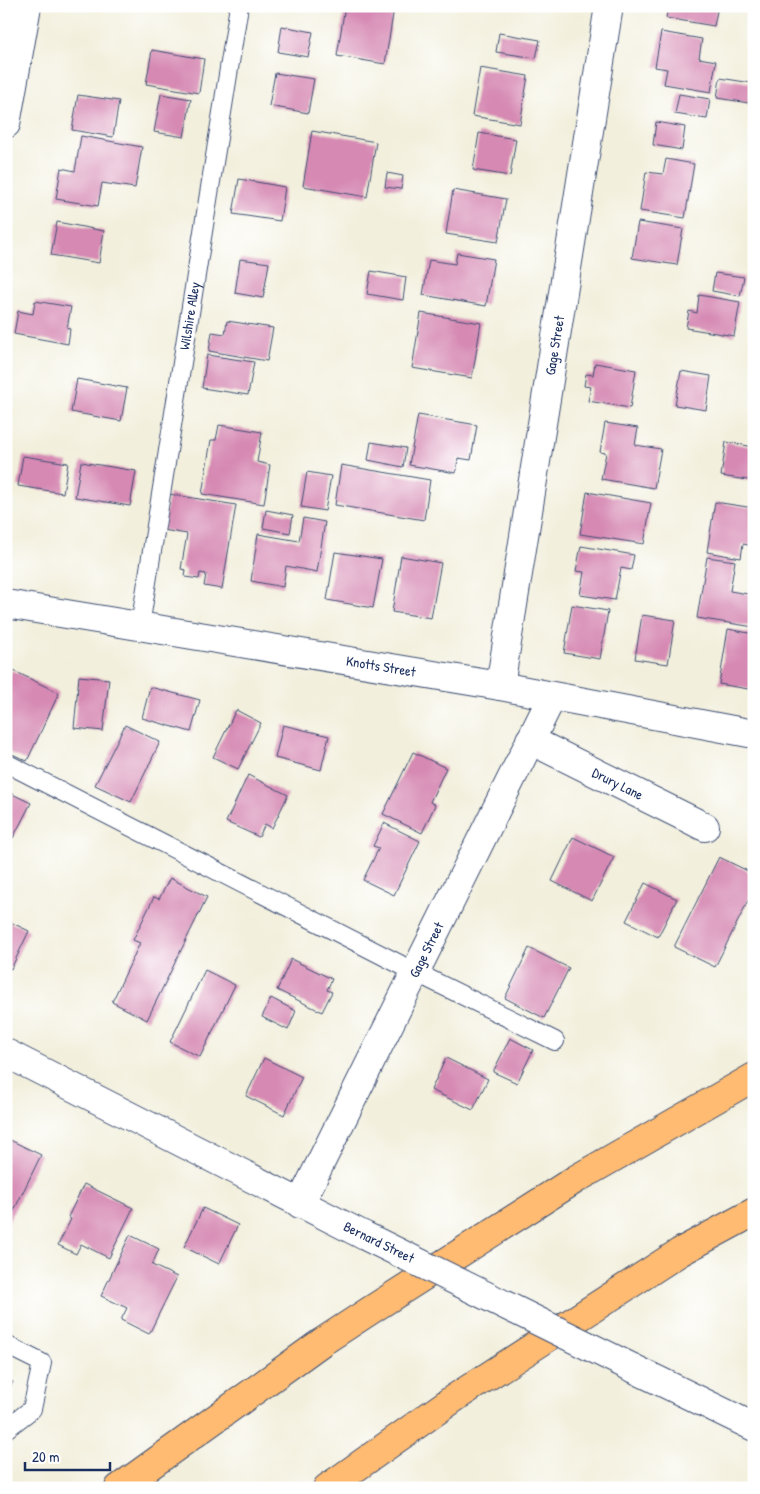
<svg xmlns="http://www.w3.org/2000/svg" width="760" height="1494" font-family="'Patrick Hand',sans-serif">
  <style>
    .building { fill: #d689b3 }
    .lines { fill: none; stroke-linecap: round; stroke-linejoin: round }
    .service-casing { stroke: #3b4c71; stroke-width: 20 }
    .minor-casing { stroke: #3b4c71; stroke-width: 30 }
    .tertiary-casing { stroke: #3b4c71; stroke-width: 30 }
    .motorway-casing { stroke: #3b4c71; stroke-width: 30 }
    .service { stroke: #fff; stroke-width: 18 }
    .minor { stroke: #fff; stroke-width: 28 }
    .tertiary { stroke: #fff; stroke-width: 28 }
    .motorway { stroke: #febb71; stroke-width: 28 }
    .tertiary-bridge-casing { stroke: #3b4c71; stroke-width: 30; stroke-linecap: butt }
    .tertiary-bridge { stroke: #fff; stroke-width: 28 }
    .labels { text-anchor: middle; stroke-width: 4; stroke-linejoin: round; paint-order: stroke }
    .street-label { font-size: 14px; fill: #1b2f5e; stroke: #fff }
  </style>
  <rect width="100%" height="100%" fill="#fff"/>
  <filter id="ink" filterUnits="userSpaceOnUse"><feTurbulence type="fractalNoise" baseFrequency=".02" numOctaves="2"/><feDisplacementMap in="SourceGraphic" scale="10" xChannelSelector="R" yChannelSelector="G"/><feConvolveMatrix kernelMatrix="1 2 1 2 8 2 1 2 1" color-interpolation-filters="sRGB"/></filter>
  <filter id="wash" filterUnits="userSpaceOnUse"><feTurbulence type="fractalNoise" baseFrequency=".0096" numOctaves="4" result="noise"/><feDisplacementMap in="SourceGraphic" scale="20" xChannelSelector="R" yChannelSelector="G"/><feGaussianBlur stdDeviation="1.12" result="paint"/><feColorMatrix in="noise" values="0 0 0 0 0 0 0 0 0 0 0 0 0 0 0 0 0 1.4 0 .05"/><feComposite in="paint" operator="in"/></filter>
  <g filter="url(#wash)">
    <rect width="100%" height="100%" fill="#f2efdc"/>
    <g id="blocks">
      <path class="building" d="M 345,6 L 383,6 L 394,8 L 385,64 L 337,56 Z
        M 668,6 L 718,6 L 714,26 L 666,18 Z
        M 282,26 L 313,32 L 308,57 L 278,52 Z
        M 661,32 L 702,39 L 699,58 L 716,61 L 711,92 L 664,84 L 667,69 L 655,67 Z
        M 499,33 L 540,40 L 536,58 L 496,52 Z
        M 152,50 L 204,59 L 199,93 L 146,84 Z
        M 480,68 L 528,76 L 520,124 L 472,116 Z
        M 275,73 L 314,79 L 308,113 L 269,106 Z
        M 720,78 L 752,83 L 749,103 L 717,98 Z
        M 161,94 L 191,99 L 184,137 L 154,132 Z
        M 679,94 L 710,99 L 707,119 L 675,114 Z
        M 78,95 L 119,101 L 113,137 L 72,130 Z
        M 656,122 L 685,127 L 682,150 L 653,145 Z
        M 312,131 L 376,142 L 367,197 L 303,186 Z
        M 479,133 L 516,139 L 510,176 L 473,170 Z
        M 81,136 L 142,147 L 135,188 L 102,183 L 98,206 L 56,199 L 61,168 L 75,171 Z
        M 666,159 L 694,164 L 685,218 L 640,211 L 646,172 L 663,174 Z
        M 387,173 L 403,176 L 401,189 L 385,187 Z
        M 239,179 L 285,187 L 280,221 L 233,214 Z
        M 453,190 L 506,199 L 498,242 L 446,234 Z
        M 57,222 L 104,231 L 99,263 L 51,255 Z
        M 638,222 L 683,229 L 677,265 L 632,258 Z
        M 457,253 L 494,259 L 486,306 L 423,295 L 429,260 L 455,264 Z
        M 240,259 L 269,263 L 263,298 L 235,293 Z
        M 371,271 L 406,277 L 403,300 L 367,294 Z
        M 715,273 L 744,277 L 740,296 L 712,291 Z
        M 699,295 L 740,302 L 734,336 L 686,328 L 689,311 L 697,313 Z
        M 35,301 L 71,307 L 67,328 L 70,329 L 68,344 L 14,334 L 18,311 L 33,314 Z
        M 421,313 L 481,323 L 472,378 L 412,368 Z
        M 227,321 L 273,328 L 267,361 L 209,351 L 212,332 L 225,334 Z
        M 207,355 L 254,362 L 248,395 L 202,388 Z
        M 595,363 L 636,370 L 630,408 L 588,401 L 591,387 L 584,386 L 586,374 L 593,375 Z
        M 681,371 L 711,376 L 706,410 L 675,405 Z
        M 77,379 L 127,388 L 121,421 L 71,412 Z
        M 418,415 L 477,425 L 471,460 L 458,458 L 456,473 L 409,465 Z
        M 605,423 L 638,428 L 635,445 L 661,449 L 654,488 L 601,479 L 606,453 L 600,452 Z
        M 219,425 L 262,432 L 257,462 L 270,465 L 264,504 L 202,494 L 211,440 L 216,440 Z
        M 371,442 L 406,448 L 403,467 L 368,460 Z
        M 726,442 L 754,447 L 754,481 L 721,476 Z
        M 23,456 L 68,463 L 63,493 L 18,486 Z
        M 81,462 L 136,471 L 130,506 L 75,497 Z
        M 341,465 L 430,480 L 424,520 L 335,505 Z
        M 307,472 L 331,476 L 325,511 L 301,507 Z
        M 587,492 L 651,503 L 644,544 L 580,534 Z
        M 169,494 L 236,505 L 222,589 L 204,586 L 206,574 L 200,573 L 199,579 L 185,577 L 186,570 L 181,569 L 187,534 L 163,530 Z
        M 715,502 L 754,508 L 754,546 L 743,544 L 741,558 L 707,552 Z
        M 266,510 L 293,515 L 290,533 L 263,528 Z
        M 303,518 L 325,522 L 317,572 L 286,566 L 283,587 L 251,581 L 258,534 L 299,541 Z
        M 581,546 L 634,555 L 631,570 L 621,568 L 615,600 L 580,595 L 584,572 L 576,571 Z
        M 335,552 L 382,559 L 373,608 L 327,600 Z
        M 401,556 L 441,563 L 431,618 L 392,612 Z
        M 707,557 L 735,561 L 730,591 L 754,595 L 754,627 L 697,618 Z
        M 572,605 L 608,611 L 600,659 L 564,653 Z
        M 642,615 L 675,620 L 668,664 L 635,659 Z
        M 728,629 L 754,634 L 754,690 L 719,684 Z
        M 12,670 L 59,693 L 27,761 L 6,751 L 6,682 Z
        M 79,676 L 109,679 L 103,731 L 74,728 Z
        M 150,687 L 200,700 L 191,732 L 142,718 Z
        M 236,710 L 261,723 L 238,769 L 213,757 Z
        M 125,725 L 160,742 L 131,802 L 95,785 Z
        M 283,725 L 329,736 L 321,770 L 275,758 Z
        M 413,752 L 446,768 L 430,802 L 435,805 L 422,833 L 383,814 Z
        M 248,775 L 288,795 L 272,828 L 265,824 L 259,837 L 226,822 Z
        M 6,791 L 31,803 L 13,838 L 6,834 Z
        M 384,823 L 420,841 L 394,895 L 363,880 L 379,848 L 373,846 Z
        M 573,837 L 614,857 L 592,901 L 552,881 Z
        M 719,857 L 754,874 L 754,889 L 715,967 L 674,947 Z
        M 170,878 L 207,897 L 147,1020 L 112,1002 L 140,943 L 133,940 L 154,897 L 159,899 Z
        M 645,883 L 677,899 L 658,937 L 626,921 Z
        M 6,920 L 29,931 L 11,969 L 6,967 Z
        M 529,948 L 569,968 L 544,1018 L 505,998 Z
        M 291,959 L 332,979 L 327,990 L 332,992 L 322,1012 L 277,990 Z
        M 205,970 L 235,985 L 200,1057 L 170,1042 Z
        M 271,998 L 296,1011 L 288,1030 L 262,1017 Z
        M 510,1038 L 533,1050 L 517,1083 L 493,1072 Z
        M 264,1058 L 302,1077 L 284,1115 L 246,1096 Z
        M 446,1058 L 488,1079 L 473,1110 L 431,1090 Z
        M 6,1138 L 41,1155 L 6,1227 Z
        M 84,1184 L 133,1208 L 109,1258 L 81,1244 L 76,1254 L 58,1245 L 71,1219 L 68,1217 Z
        M 203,1208 L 238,1225 L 219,1264 L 184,1247 Z
        M 130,1235 L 159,1249 L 152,1265 L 177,1277 L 149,1334 L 121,1320 L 127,1308 L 101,1296 Z
        M 6,1379 L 13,1382 L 6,1395 Z"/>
    </g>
  </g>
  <g filter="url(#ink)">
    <use href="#blocks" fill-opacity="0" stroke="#3b4c71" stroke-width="1"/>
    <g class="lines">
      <defs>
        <g id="service">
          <path id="s1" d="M 140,626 L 239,6"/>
          <path d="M 6,763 L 415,972 L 555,1041"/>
          <path d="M 6,1345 L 42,1363 L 32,1409 L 6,1429"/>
        </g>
        <g id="minor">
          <path d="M 6,124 L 27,6"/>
          <path id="s2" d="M 6,604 L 500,686 L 754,734"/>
          <path id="s3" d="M 500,686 L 609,6"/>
          <path id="s4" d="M 530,740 L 705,827"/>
          <path id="s5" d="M 300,1204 L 552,697"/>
        </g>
        <path id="tertiary" d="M 6,1053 L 365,1236
          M 643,1373 L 754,1427"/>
        <path id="motorway" d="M 119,1488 L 322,1342 L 374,1308 L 576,1179 L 754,1077
          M 327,1488 L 456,1397 L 680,1252 L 754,1212"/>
      </defs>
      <use href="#service" class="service-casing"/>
      <use href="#minor" class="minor-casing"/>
      <use href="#tertiary" class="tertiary-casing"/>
      <use href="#motorway" class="motorway-casing"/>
      <use href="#service" class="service"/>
      <use href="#minor" class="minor"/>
      <use href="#tertiary" class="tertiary"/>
      <use href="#motorway" class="motorway"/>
      <defs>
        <path id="tertiary-bridge" d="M 365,1236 L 643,1373"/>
      </defs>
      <use href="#tertiary-bridge" class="tertiary-bridge-casing"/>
      <use href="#tertiary-bridge" class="tertiary-bridge"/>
    </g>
  </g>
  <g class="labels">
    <g class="street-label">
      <text dy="5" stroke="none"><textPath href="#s1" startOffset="314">Wilshire Alley</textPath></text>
      <text dy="5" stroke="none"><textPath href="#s3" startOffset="345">Gage Street</textPath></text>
      <text dy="5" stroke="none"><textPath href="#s2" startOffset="380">Knotts Street</textPath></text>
      <text dy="5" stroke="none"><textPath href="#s4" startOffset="98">Drury Lane</textPath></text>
      <text dy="5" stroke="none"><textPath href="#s5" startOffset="284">Gage Street</textPath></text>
      <text transform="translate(379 1242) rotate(26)" y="5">Bernard Street</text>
    </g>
  </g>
  <rect width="760" height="1494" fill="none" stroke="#fff" stroke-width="25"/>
  <path d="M25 1462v8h85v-8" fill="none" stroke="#1b2f5e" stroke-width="2.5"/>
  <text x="32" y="1462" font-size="15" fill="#1b2f5e" stroke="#ffffff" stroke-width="4" paint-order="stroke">20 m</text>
</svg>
